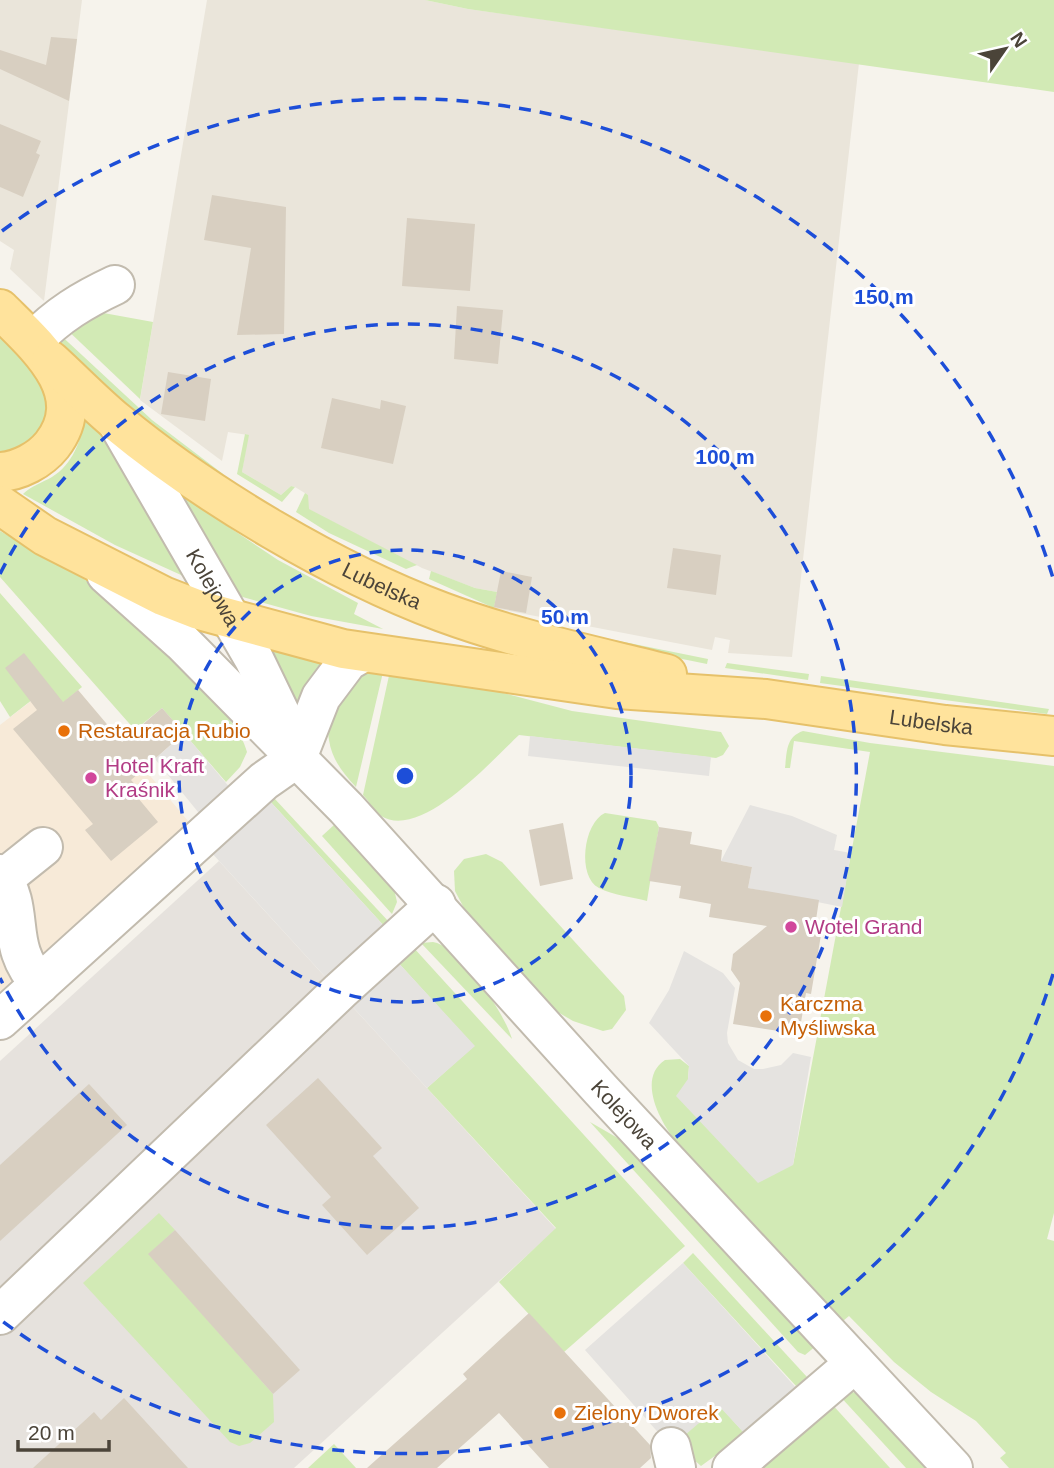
<svg xmlns="http://www.w3.org/2000/svg" width="1054" height="1468" font-family="Arial,sans-serif">
  <style>
    .residential { fill: #eae5da }
    .commercial { fill: #f7ead8 }
    .industrial { fill: #e6e2dd }
    .green { fill: #d2eab5 }
    .parking { fill: #e5e3e0 }
    .building { fill: #d8cfc1 }
    .lines { fill: none; stroke-linecap: round; stroke-linejoin: round }
    .minor-casing { stroke: #c2bbae; stroke-width: 42 }
    .major-casing { stroke: #e6c16a; stroke-width: 42 }
    .minor { stroke: #fff; stroke-width: 38 }
    .major { stroke: #ffe39c; stroke-width: 38 }
    .ring { fill: none; stroke: #1d4ed8; stroke-width: 3.5; stroke-dasharray: 12 9 }
    .food-dot { fill: #e8710a; stroke: #fff; stroke-width: 2.5 }
    .hotel-dot { fill: #d1479c; stroke: #fff; stroke-width: 2.5 }
    .labels { text-anchor: middle; stroke-width: 6; stroke-linejoin: round; paint-order: stroke }
    .street-label { font-size: 21px; fill: #4b4439; stroke: #fff }
    .food-label { font-size: 21px; fill: #c56008; stroke: #fff; text-anchor: start }
    .hotel-label { font-size: 21px; fill: #b23c85; stroke: #fff; text-anchor: start }
    .centre { fill: #1d4ed8; stroke: #fff; stroke-width: 3.5 }
    .ring-label { font-size: 21px; text-anchor: middle; font-weight: bold; fill: #1d4ed8; stroke: #fff; stroke-width: 6; stroke-linejoin: round; paint-order: stroke }
  </style>
  <rect width="100%" height="100%" fill="#f6f3ec"/>
  <g class="residential">
    <polygon points="0,0 82,0 44,301 10,269 14,250 0,241"/>
    <polygon points="207,0 425,0 468,9 859,63 792,657 728,653 730,640 715,637 712,650 494,608 497,592 475,588 422,568 308,509 308,495 295,487 291,486 281,495 242,472 248,435 228,432 222,461 140,400"/>
  </g>
  <polygon class="commercial" points="47,689 78,690 193,827 0,997 0,725"/>
  <polygon class="industrial" points="219,861 556,1229 294,1468 0,1468 0,1061"/>
  <g class="green">
    <polygon points="425,0 1054,0 1054,92 468,9"/>
    <polygon points="98,312 153,322 140,399 61,324"/>
    <polygon points="55,330 152,420 223,474 220,479 125,405 51,333"/>
    <path d="M0,335C23,359 63,392 40,429C37,434 35,439 30,442C21,448 10,452 0,456Z"/>
    <path d="M84,418L109,439L192,580L115,545L23,494C30,487 43,482 52,477C72,465 82,440 84,418Z"/>
    <polygon points="245,434 249,435 242,472 281,495 291,486 295,487 282,502 237,474"/>
    <polygon points="305,493 308,495 309,509 417,565 406,569 329,533 296,512"/>
    <polygon points="181,495 278,560 358,603 354,614 383,629 311,616 232,594"/>
    <path d="M0,531C28,547 58,561 84,579C122,605 239,710 247,752L240,767L226,782L162,708L135,730L0,577Z"/>
    <polygon points="431,571 475,588 497,592 494,608 429,579"/>
    <polygon points="0,593 82,687 61,704 46,689 10,717 0,701"/>
    <polygon points="540,625 708,659 707,664 539,630"/>
    <polygon points="257,637 333,656 298,709"/>
    <polygon points="727,663 809,674 808,680 725,668"/>
    <path d="M384,668L356,787C343,773 332,760 329,740C323,710 354,670 384,668Z"/>
    <path d="M390,671L457,681L572,711L721,732L729,746L723,755L716,758L519,735C492,760 421,841 381,816C374,811 369,801 363,795Z"/>
    <polygon points="821,676 1049,709 1047,714 820,683"/>
    <path d="M803,731L870,743L1054,766V1213L1047,1239L1054,1241V1468H1009L1000,1458L1006,1453L976,1421L931,1392L894,1362L849,1316L843,1321L678,1144C661,1124 636,1079 665,1060L680,1059L689,1066L688,1079L793,1165L870,752L794,741L790,768H785C787,751 786,737 803,731Z"/>
    <polygon points="274,798 389,922 385,927 268,799"/>
    <path d="M605,813L656,821L659,827L647,901C632,897 613,895 599,888C577,877 583,823 605,813Z"/>
    <polygon points="334,825 394,889 397,902 392,914 322,836"/>
    <polygon points="486,854 502,862 624,996 626,1010 612,1029 603,1031 573,1021 556,1011 465,910 455,891 454,871 464,859"/>
    <path d="M433,942C460,946 505,1014 512,1039L421,943Z"/>
    <polygon points="413,947 685,1246 564,1352 499,1282 556,1228 427,1088 474,1046 394,958"/>
    <polygon points="590,1122 635,1148 817,1345 805,1355 798,1352"/>
    <polygon points="159,1213 175,1230 149,1254 273,1394 274,1422 250,1443 239,1446 230,1442 83,1283"/>
    <polygon points="693,1253 807,1377 796,1386 683,1263"/>
    <polygon points="848,1391 860,1394 928,1468 906,1468 837,1393"/>
    <polygon points="830,1402 890,1468 752,1468"/>
    <polygon points="719,1405 745,1434 701,1466 684,1451 684,1434"/>
    <polygon points="334,1444 356,1468 308,1468"/>
  </g>
  <g class="parking">
    <polygon points="184,733 241,801 268,799 385,927 394,958 475,1046 427,1088 199,839 211,828 155,759"/>
    <polygon points="530,736 711,757 709,776 528,756"/>
    <polygon points="750,805 792,816 837,835 834,850 851,853 842,907 748,888 752,867 721,861"/>
    <polygon points="684,951 723,973 735,988 727,1033 728,1043 738,1060 754,1069 763,1069 781,1065 793,1053 811,1057 793,1165 758,1183 676,1096 688,1079 689,1066 649,1023 669,990"/>
    <polygon points="683,1263 809,1402 757,1447 719,1406 671,1447 585,1350"/>
  </g>
  <g class="building">
    <polygon points="51,37 77,39 69,101 0,69 0,50 46,65"/>
    <polygon points="0,124 41,141 36,153 40,155 23,197 0,187"/>
    <polygon points="212,195 286,207 284,334 237,335 251,248 204,240"/>
    <polygon points="407,218 475,224 470,291 402,286"/>
    <polygon points="457,306 503,310 498,364 454,359"/>
    <polygon points="168,372 211,379 205,421 161,414"/>
    <polygon points="332,398 380,409 381,400 406,406 393,464 321,448"/>
    <polygon points="673,548 721,555 716,595 667,588"/>
    <polygon points="501,571 532,577 526,613 494,607"/>
    <polygon points="24,653 63,702 78,690 122,742 162,708 184,733 131,780 138,788 133,792 158,822 111,861 85,830 93,824 13,729 37,710 5,668"/>
    <polygon points="563,823 573,879 540,886 529,830"/>
    <polygon points="659,827 692,832 690,844 722,850 721,861 752,867 748,888 819,900 814,933 821,935 811,994 806,993 799,1034 733,1024 740,983 731,970 733,954 767,926 709,917 711,904 679,898 681,886 649,881"/>
    <polygon points="318,1078 382,1148 373,1156 419,1208 367,1255 322,1205 331,1197 266,1125"/>
    <polygon points="89,1084 127,1125 0,1241 0,1165"/>
    <polygon points="175,1230 300,1370 273,1394 148,1254"/>
    <polygon points="529,1313 650,1445 651,1458 640,1468 549,1468 499,1413 437,1468 367,1468 467,1379 463,1374"/>
    <polygon points="124,1398 188,1468 33,1468 94,1412 101,1420"/>
  </g>
  <g class="lines">
    <defs>
      <g id="minor">
        <path d="M33,341C58,315 83,300 115,285"/>
        <path id="s1" d="M118,424L254,659L283,719L292,746"/>
        <path id="s2" d="M106,574L182,642L346,808L601,1090L953,1468"/>
        <path d="M0,874C27,913 3,944 40,984"/>
        <polyline points="3,879 43,847"/>
        <polyline points="0,1020 264,781 297,758 321,697 348,661 362,653"/>
        <polyline points="0,1315 340,991 436,904"/>
        <polyline points="671,1447 676,1468"/>
        <polyline points="732,1468 855,1363"/>
      </g>
      <g id="major">
        <path d="M0,309C35,344 93,392 52,445C40,460 19,471 0,472"/>
        <path id="s3" d="M51,361C73,381 94,403 117,422C205,495 335,572 442,612C515,639 591,655 667,674"/>
        <path id="s4" d="M0,505L45,536L163,596L199,610L343,649L617,689L766,699L945,725L1054,736"/>
      </g>
    </defs>
    <use href="#minor" class="minor-casing"/>
    <use href="#major" class="major-casing"/>
    <use href="#minor" class="minor"/>
    <use href="#major" class="major"/>
  </g>
  <g class="ring">
    <circle cx="405" cy="776" r="226"/>
    <path d="M0 574A452 452 0 1 1 0 978"/>
    <path d="M1053 974A678 678 0 0 1 2 1321M2 231A678 678 0 0 1 1053 578"/>
  </g>
  <g class="food-dot">
    <circle cx="64" cy="731" r="7"/>
    <circle cx="766" cy="1016" r="7"/>
    <circle cx="560" cy="1413" r="7"/>
  </g>
  <g class="hotel-dot">
    <circle cx="91" cy="778" r="7"/>
    <circle cx="791" cy="927" r="7"/>
  </g>
  <g class="labels">
    <g class="street-label">
      <text dy="7" stroke="none"><textPath href="#s3" startOffset="402">Lubelska</textPath></text>
      <text dy="7" stroke="none"><textPath href="#s1" startOffset="189">Kolejowa</textPath></text>
      <text dy="7" stroke="none"><textPath href="#s4" startOffset="968">Lubelska</textPath></text>
      <text dy="7" stroke="none"><textPath href="#s2" startOffset="749">Kolejowa</textPath></text>
    </g>
    <g class="food-label">
      <text x="78" y="738">Restauracja Rubio</text>
      <text x="780" y="1011">Karczma<tspan x="780" dy="24">Myśliwska</tspan></text>
      <text x="574" y="1420">Zielony Dworek</text>
    </g>
    <g class="hotel-label">
      <text x="105" y="773">Hotel Kraft<tspan x="105" dy="24">Kraśnik</tspan></text>
      <text x="805" y="934">Wotel Grand</text>
    </g>
  </g>
  <circle cx="405" cy="776" r="10" class="centre"/>
  <g class="ring-label">
    <text x="884" y="304">150 m</text>
    <text x="725" y="464">100 m</text>
    <text x="565" y="624">50 m</text>
  </g>
  <g transform="translate(1005 49) rotate(56)" stroke="#ffffff" stroke-width="5" paint-order="stroke">
  <path d="M0-5L12 26L0 18L-12 26Z" fill="#4b4439"/>
  <text y="-10" font-size="19" font-weight="bold" text-anchor="middle" fill="#4b4439">N</text>
  </g>
  <path d="M18 1440v10h91v-10" fill="none" stroke="#4b4439" stroke-width="3.5"/>
  <text x="28" y="1440" font-size="21" fill="#4b4439" stroke="#ffffff" stroke-width="5" paint-order="stroke">20 m</text>
</svg>
